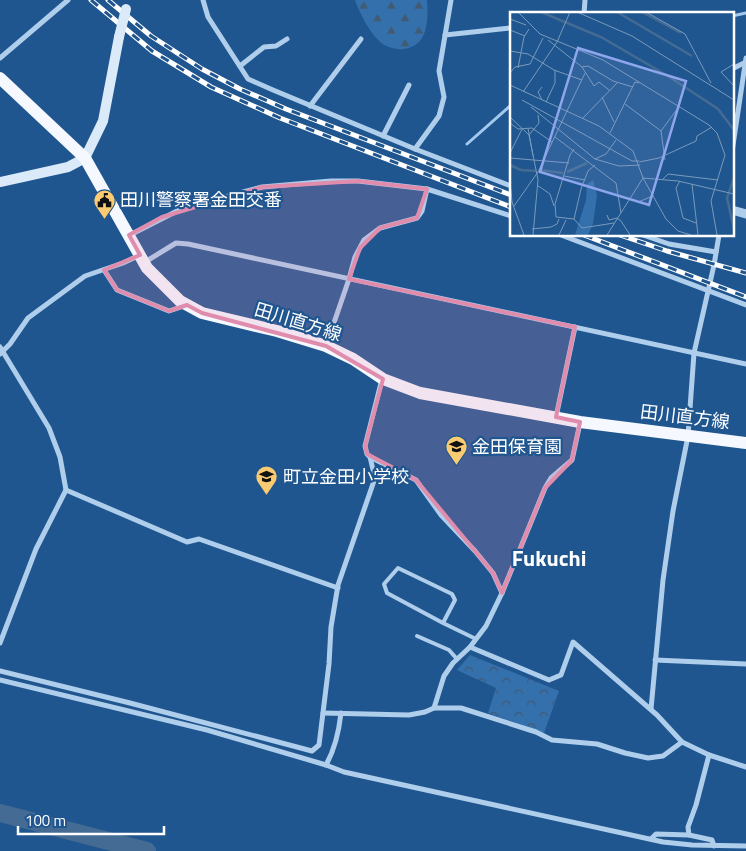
<svg xmlns="http://www.w3.org/2000/svg" width="746" height="851" font-family="'Titillium Web','Noto Sans JP',sans-serif">
  <style>
    .forest { fill: url(#forest-firs) }
    .park { fill: url(#park-crowns) }
    .lines { fill: none; stroke-linecap: round; stroke-linejoin: round }
    .stream { stroke: #a3c9ee; stroke-width: 3 }
    .river { stroke: #446b93; stroke-width: 18 }
    .service { stroke: #afceec; stroke-width: 4 }
    .minor { stroke: #afceec; stroke-width: 5 }
    .tertiary { stroke: #afceec; stroke-width: 9 }
    .secondary { stroke: #dbeaf9; stroke-width: 10 }
    .primary { stroke: #f5f9ff; stroke-width: 12 }
    .rail-casing { stroke: #fff; stroke-width: 5 }
    .rail { stroke: #20568f; stroke-width: 3; stroke-dasharray: 9; stroke-linecap: butt }
    .secondary-bridge { stroke: #dbeaf9; stroke-width: 10 }
    .marked { fill: #e08cad; fill-opacity: 0.2; stroke: #e08cad; stroke-width: 4; stroke-linejoin: round }
    .labels { text-anchor: middle; stroke-width: 4.5; stroke-linejoin: round; paint-order: stroke }
    .poi-label { font-size: 18px; fill: #fff; stroke: #20568f; text-anchor: start }
    .street-label { font-size: 18px; fill: #fff; stroke: #20568f }
    .district-label { font-size: 22px; font-weight: bold; fill: #fff; stroke: #20568f }
    .inset-river { fill: none; stroke: #446b93; stroke-width: 2.5 }
    .inset-road { fill: none; stroke: #799abc; stroke-width: 1 }
    .view { fill: #8ea6ec; fill-opacity: 0.15; stroke: #8ea6ec; stroke-width: 2.5 }
    .inset-edge { fill: none; stroke: #fff; stroke-width: 2.5 }
  </style>
  <defs>
    <pattern id="forest-firs" width="22" height="20" patternUnits="userSpaceOnUse" patternTransform="scale(1.25)"><rect width="22" height="20" fill="#3470ac"/><path d="M5 1l3.5 6h-7zM16 11l3.5 6h-7z" fill="#425a72"/></pattern>
    <pattern id="park-crowns" width="20" height="18" patternUnits="userSpaceOnUse" patternTransform="scale(1.25)"><rect width="20" height="18" fill="#3470ac"/><path d="M2 6a3 3 0 1 1 6 0M12 15a3 3 0 1 1 6 0" fill="none" stroke="#425a72"/></pattern>
  </defs>
  <rect width="100%" height="100%" fill="#20568f"/>
  <path class="forest" d="M355,0H427C428,11 428,28 422,38C412,53 390,52 378,40C369,31 359,12 355,0Z"/>
  <polygon class="park" points="470,655 559,691 544,733 488,713 496,688 457,670"/>
  <g class="lines">
    <g class="stream">
      <polyline points="732,16 746,13"/>
      <polyline points="467,144 511,105"/>
    </g>
    <polyline class="river" points="0,813 147,851"/>
    <g class="service">
      <polyline points="443,623 455,600 452,594 398,568 384,584 387,593 443,623 476,639"/>
      <polyline points="417,636 449,650 457,659"/>
    </g>
    <g class="minor">
      <polyline points="203,0 208,17 248,79 273,90 415,149 511,186"/>
      <polyline points="584,14 585,0"/>
      <polyline points="445,35 511,28"/>
      <polyline points="0,58 68,0"/>
      <polyline points="240,66 264,47 276,46 287,39"/>
      <polyline points="732,69 746,62"/>
      <polyline points="310,106 361,39"/>
      <polyline points="383,136 409,85"/>
      <polyline points="415,149 439,116 444,97 439,71 451,0"/>
      <polyline points="732,152 746,58"/>
      <polyline points="130,235 183,208 262,187 331,181 358,181 427,189 511,216"/>
      <polyline points="561,235 746,305"/>
      <polyline points="643,235 669,244 716,252"/>
      <polyline points="145,262 176,243 188,244 746,364"/>
      <polyline points="104,270 117,290 169,311 184,306"/>
      <polyline points="326,346 349,279 355,257 364,240 380,228 417,218 422,211 427,189"/>
      <polyline points="0,347 49,428 60,457 66,490 36,549 0,643"/>
      <polyline points="0,354 10,344 28,318 85,276 123,263 140,255"/>
      <polyline points="556,417 575,327"/>
      <polyline points="370,457 416,480 441,515 475,551 493,573 502,593"/>
      <polyline points="66,490 187,542 199,539 338,588"/>
      <polyline points="470,647 549,680 561,675 573,642 657,715 682,742 709,755 746,767"/>
      <polyline points="655,660 746,664"/>
      <polyline points="0,671 130,703 312,751 319,745 329,664 331,627 338,585 375,478 370,457 367,454 365,446 382,379"/>
      <polyline points="0,680 207,730 326,765 344,772 663,842 692,845 746,846"/>
      <polyline points="434,708 444,676 453,663 470,647 486,626 502,593 545,488 551,478 572,460 580,423"/>
      <polyline points="651,709 663,580 673,511 688,436 694,353 714,265 719,235"/>
      <polyline points="323,713 409,715 425,712 434,708 461,708 536,732 552,740 597,744 625,753 648,758 663,756 682,742"/>
      <polyline points="709,755 696,805 688,827 689,835 712,840 714,846"/>
      <path d="M326,765C335,749 339,731 341,713"/>
      <polyline points="651,839 656,834 689,835"/>
    </g>
    <polyline class="tertiary" points="732,210 746,214"/>
    <polyline class="secondary" points="0,182 68,167 85,158 103,121 119,37"/>
    <polyline class="primary" points="0,78 85,158 147,268 180,301 202,313 277,331 326,346 353,359 383,379 420,393 580,422 746,443"/>
    <defs>
      <g id="rail">
        <polyline points="91,0 152,51 211,87 280,118 511,207"/>
        <polyline points="108,0 151,36 202,69 240,89 286,109 511,195"/>
        <polyline points="584,235 746,297"/>
        <polyline points="620,235 667,251 746,273"/>
      </g>
    </defs>
    <use href="#rail" class="rail-casing"/>
    <use href="#rail" class="rail"/>
    <polyline class="secondary-bridge" points="119,37 126,9"/>
  </g>
  <path class="marked" d="M358,181L427,189L417,218L380,228L360,248L349,279L575,327L556,417L580,422L572,460L545,488L502,593L493,573L416,480L367,454L365,446L383,379L326,346L202,313L187,305L169,311L117,290L104,270L140,255L129,235L162,217L262,187Z"/>
  <defs>
    <symbol id="civic-pin" viewBox="-11 -11 22 30"><path d="M0 17L-7.5 6A9.5 9.5 0 1 1 7.5 6Z" fill="#facb70" stroke="#20568f"/><path d="M-.6-6.5H3V-4.5H.6V-3L4-1V1h2V6H-6V1h2V-1L-.6-3ZM-1.2 2.5V6h2.4V2.5Z" fill="#111"/></symbol>
    <symbol id="school-pin" viewBox="-11 -11 22 30"><path d="M0 17L-7.5 6A9.5 9.5 0 1 1 7.5 6Z" fill="#facb70" stroke="#20568f"/><path d="M0-5L7-2L0 1L-7-2ZM-4 1L0 2.5L4 1V4Q0 6-4 4Z" fill="#111"/></symbol>
  </defs>
  <g fill-rule="evenodd">
    <use href="#civic-pin" x="92" y="188" width="25" height="34"/>
    <use href="#school-pin" x="444" y="434" width="25" height="34"/>
    <use href="#school-pin" x="254" y="464" width="25" height="34"/>
  </g>
  <g class="labels">
    <g class="poi-label">
      <text x="120" y="206">田川警察署金田交番</text>
      <text x="472" y="453">金田保育園</text>
      <text x="283" y="483">町立金田小学校</text>
    </g>
    <g class="street-label">
      <text transform="translate(298 322) rotate(17)" y="6">田川直方線</text>
      <text transform="translate(685 417) rotate(7)" y="6">田川直方線</text>
    </g>
    <g class="district-label">
      <text x="549" y="566">Fukuchi</text>
    </g>
  </g>
  <g transform="translate(510 12)">
    <rect width="224" height="224" fill="#20568f"/>
    <path d="M83,168L87,183L83,212L78,223H65L76,188L77,172Z" fill="#3470ac"/>
    <path class="inset-river" d="M31,0L91,25L158,64L208,97L224,118M107,0L182,44M132,0L171,21M0,153L11,158L26,159M30,158L53,161M57,160L77,151M224,166L217,186L224,217"/>
    <path class="inset-road" d="M8,0L30,22L93,48L199,113L207,121L215,143L201,189L207,223M67,0L122,24L224,88M136,0L175,22L201,71M0,7L16,13M0,18L15,24M38,28L72,55L84,74L89,70L99,78M0,39L18,42L44,58L72,68M224,52L211,60L224,74M72,55L78,54L103,69L123,75M8,56L14,25L19,17M0,61L5,55L20,52L33,26M0,73L89,114L123,139L133,166L156,207L168,219L181,223M13,80L47,30L60,0M92,85L104,110M12,88L122,149H129M32,88L28,80L32,75M36,90L45,71V58M115,92L151,119M21,95L85,147L109,154L130,153M0,105L19,123M73,106L107,71M0,111L8,117L22,116L42,130M18,116L23,144M100,121L125,70L129,71M19,123L28,168L23,223M19,123L29,111L28,103M45,125L106,171L111,201M64,137L60,143L45,192L46,205L64,207L72,216L104,211M0,141L12,117M0,146L59,151M85,147L96,142L106,128M155,148L151,119L168,96M129,150L149,146L186,129L187,124L202,115M54,164L75,168M153,167L158,162L208,168M0,168L2,190L14,223M170,169L166,176L173,206L186,211M182,172L188,223M27,173L40,182L44,194M128,190L143,184M4,194L28,160L75,61M97,203L99,208L107,206L111,209L120,223M64,207L71,177L78,159L85,153M22,217L41,215L47,212L49,207M49,223L56,208M97,223L133,166L168,169L224,182"/>
    <path class="view" d="M68,36L176,69L139,193L30,160Z"/>
    <rect width="224" height="224" class="inset-edge"/>
  </g>
  <path d="M18 826v8h146v-8" fill="none" stroke="#ffffff" stroke-width="2.5"/>
  <text x="25" y="826" font-size="15" fill="#ffffff" stroke="#20568f" stroke-width="4" paint-order="stroke">100 m</text>
</svg>
